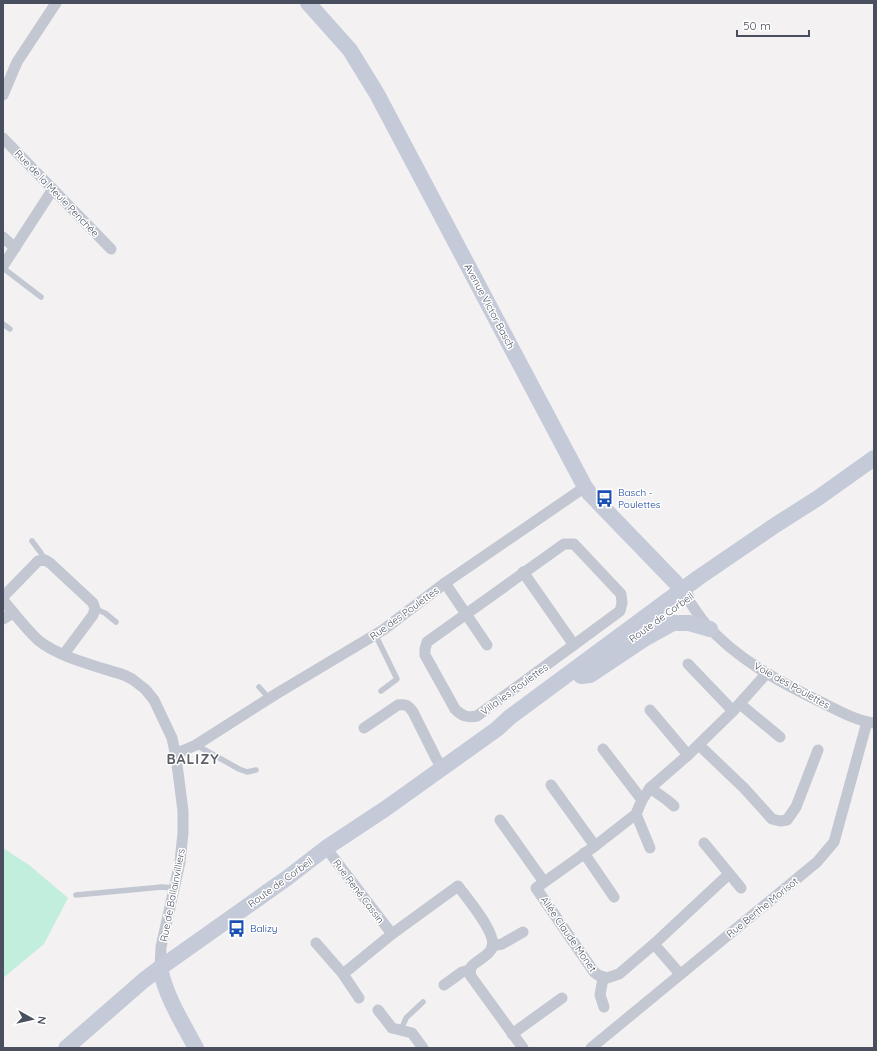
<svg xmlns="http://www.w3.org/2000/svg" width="877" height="1051" font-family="Quicksand,sans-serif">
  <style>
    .green { fill: #c2eedd }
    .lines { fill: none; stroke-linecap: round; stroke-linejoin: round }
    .lane { stroke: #c2c7d2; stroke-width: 5.5 }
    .street { stroke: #c2c7d2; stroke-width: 11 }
    .secondary { stroke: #c5cad9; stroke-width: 16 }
    .labels { text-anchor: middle; stroke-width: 3; stroke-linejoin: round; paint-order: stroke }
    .street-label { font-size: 10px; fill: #494f5e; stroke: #fff }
    .transit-label { font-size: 10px; fill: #164399; stroke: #fff; text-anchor: start }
    .district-label { font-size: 14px; font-weight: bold; letter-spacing: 1px; fill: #5e5f66; stroke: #fff }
  </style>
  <rect width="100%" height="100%" fill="#f3f1f1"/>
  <polygon class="green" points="3,848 29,865 68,898 44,944 3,978"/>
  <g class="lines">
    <g class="lane">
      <polyline points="3,268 41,297"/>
      <polyline points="3,324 10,329"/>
      <polyline points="32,541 41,553 45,560"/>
      <polyline points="95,609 105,613 116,622"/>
      <polyline points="375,634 397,679 381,691"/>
      <polyline points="259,687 269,698"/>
      <polyline points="196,745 239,769 247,772 256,770"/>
      <polyline points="76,895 162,887 174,888"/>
      <polyline points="401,1030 406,1018 423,1002"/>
    </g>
    <g class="street">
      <polyline points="3,95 17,62 56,3"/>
      <polyline points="3,138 111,249"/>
      <polyline points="3,237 15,248"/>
      <polyline points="3,266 53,189"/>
      <path d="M564,544H574L621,594L622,603L620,611L477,716C467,718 462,716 455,709L425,655V649L427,642Z"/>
      <polyline points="523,572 574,645"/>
      <polyline points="445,583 487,645"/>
      <polyline points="3,597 38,561 45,560 50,563 93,603 95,609 93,615 64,654"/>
      <path d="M687,598C693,606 698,615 705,623C736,659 781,683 823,703C839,711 857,721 874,723"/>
      <path d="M3,600C14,613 25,628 38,640C58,657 99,667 124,675L132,679L145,689L154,700L172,738L175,752L178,772L183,811V833L180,862L161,947L160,968"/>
      <polyline points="3,619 13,613"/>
      <polyline points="688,664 733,711"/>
      <polyline points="740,704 780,737"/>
      <polyline points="650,710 688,755"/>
      <path d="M364,728L398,705C406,704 408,705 413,712L436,758L442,768"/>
      <polyline points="699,745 744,788 772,819 780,821 787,820 796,807 818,750"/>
      <polyline points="603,749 642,800"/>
      <polyline points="175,752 182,751 196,745 276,694 383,630 445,583 585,487"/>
      <polyline points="551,785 595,846"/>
      <polyline points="650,788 667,800 674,806"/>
      <polyline points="636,814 650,848"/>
      <polyline points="500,820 544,882"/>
      <polyline points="704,843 741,888"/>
      <polyline points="326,848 392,934"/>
      <polyline points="584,853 614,897"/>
      <polyline points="729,874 654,944 619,974 607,978 598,975 594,972 536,888 595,846 636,814 642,800 650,788 688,755 733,711 767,673"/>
      <polyline points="316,943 343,974"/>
      <polyline points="654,944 680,974"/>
      <polyline points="492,946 502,944 523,932"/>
      <polyline points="603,978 600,995 604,1007"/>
      <polyline points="444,985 462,972 470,970"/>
      <path d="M359,998L343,974L392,934L458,886C466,897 498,934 492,948C489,956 477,960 471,967L470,975L523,1048"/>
      <polyline points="378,1010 392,1028 412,1033 423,1048"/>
      <polyline points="512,1034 562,998"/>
      <polyline points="591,1048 817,862 834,842 867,722"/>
    </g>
    <g class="secondary">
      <polyline points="308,3 350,50 377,94 585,487 590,494 675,582 687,598"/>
      <polyline points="581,676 590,675 644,639 673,623 689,623 710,629"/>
      <path d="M160,968C166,997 182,1022 196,1048"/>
      <polyline points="66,1048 144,980 160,968 287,878 326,848 385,809 497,729 510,717 698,578 774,526 818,498 874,458"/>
    </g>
  </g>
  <defs>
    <symbol id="bus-bare" viewBox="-9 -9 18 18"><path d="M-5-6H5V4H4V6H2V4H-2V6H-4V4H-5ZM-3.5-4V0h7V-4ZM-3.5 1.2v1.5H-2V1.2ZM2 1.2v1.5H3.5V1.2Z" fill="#1a4fb4" stroke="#fff" stroke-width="2.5" paint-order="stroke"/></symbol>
  </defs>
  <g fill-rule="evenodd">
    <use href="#bus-bare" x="592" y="486" width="25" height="25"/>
    <use href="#bus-bare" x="224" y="916" width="25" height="25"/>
  </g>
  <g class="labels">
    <g class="street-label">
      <text transform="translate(57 193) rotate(46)" y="4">Rue de la Meule Penchée</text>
      <text transform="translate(490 306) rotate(62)" y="4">Avenue Victor Basch</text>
      <text transform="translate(404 613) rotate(-36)" y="4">Rue des Poulettes</text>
      <text transform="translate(661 617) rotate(-36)" y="4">Route de Corbeil</text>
      <text transform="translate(792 685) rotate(29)" y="4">Voie des Poulettes</text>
      <text transform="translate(514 689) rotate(-36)" y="4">Villa les Poulettes</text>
      <text transform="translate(280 882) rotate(-36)" y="4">Route de Corbeil</text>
      <text transform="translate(359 891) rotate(53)" y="4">Rue René Cassin</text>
      <text transform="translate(172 895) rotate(-79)" y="4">Rue de Ballainvilliers</text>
      <text transform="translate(762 907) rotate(-39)" y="4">Rue Berthe Morisot</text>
      <text transform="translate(569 934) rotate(55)" y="4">Allée Claude Monet</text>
    </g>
    <g class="transit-label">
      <text x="618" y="496">Basch -<tspan x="618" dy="12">Poulettes</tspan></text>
      <text x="250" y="932">Balizy</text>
    </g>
    <g class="district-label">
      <text x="193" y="764">BALIZY</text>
    </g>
  </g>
  <rect width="877" height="1051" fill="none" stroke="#494f5e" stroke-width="8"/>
  <g transform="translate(32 1019) rotate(98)" stroke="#ffffff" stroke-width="3" paint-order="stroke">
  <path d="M0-3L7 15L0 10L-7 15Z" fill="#494f5e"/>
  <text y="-6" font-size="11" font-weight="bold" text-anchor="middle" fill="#494f5e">N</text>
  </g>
  <path d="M737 30v6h72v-6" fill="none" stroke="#494f5e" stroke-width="2"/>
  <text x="743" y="30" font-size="12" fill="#494f5e" stroke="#ffffff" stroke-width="3" paint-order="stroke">50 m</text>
</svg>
